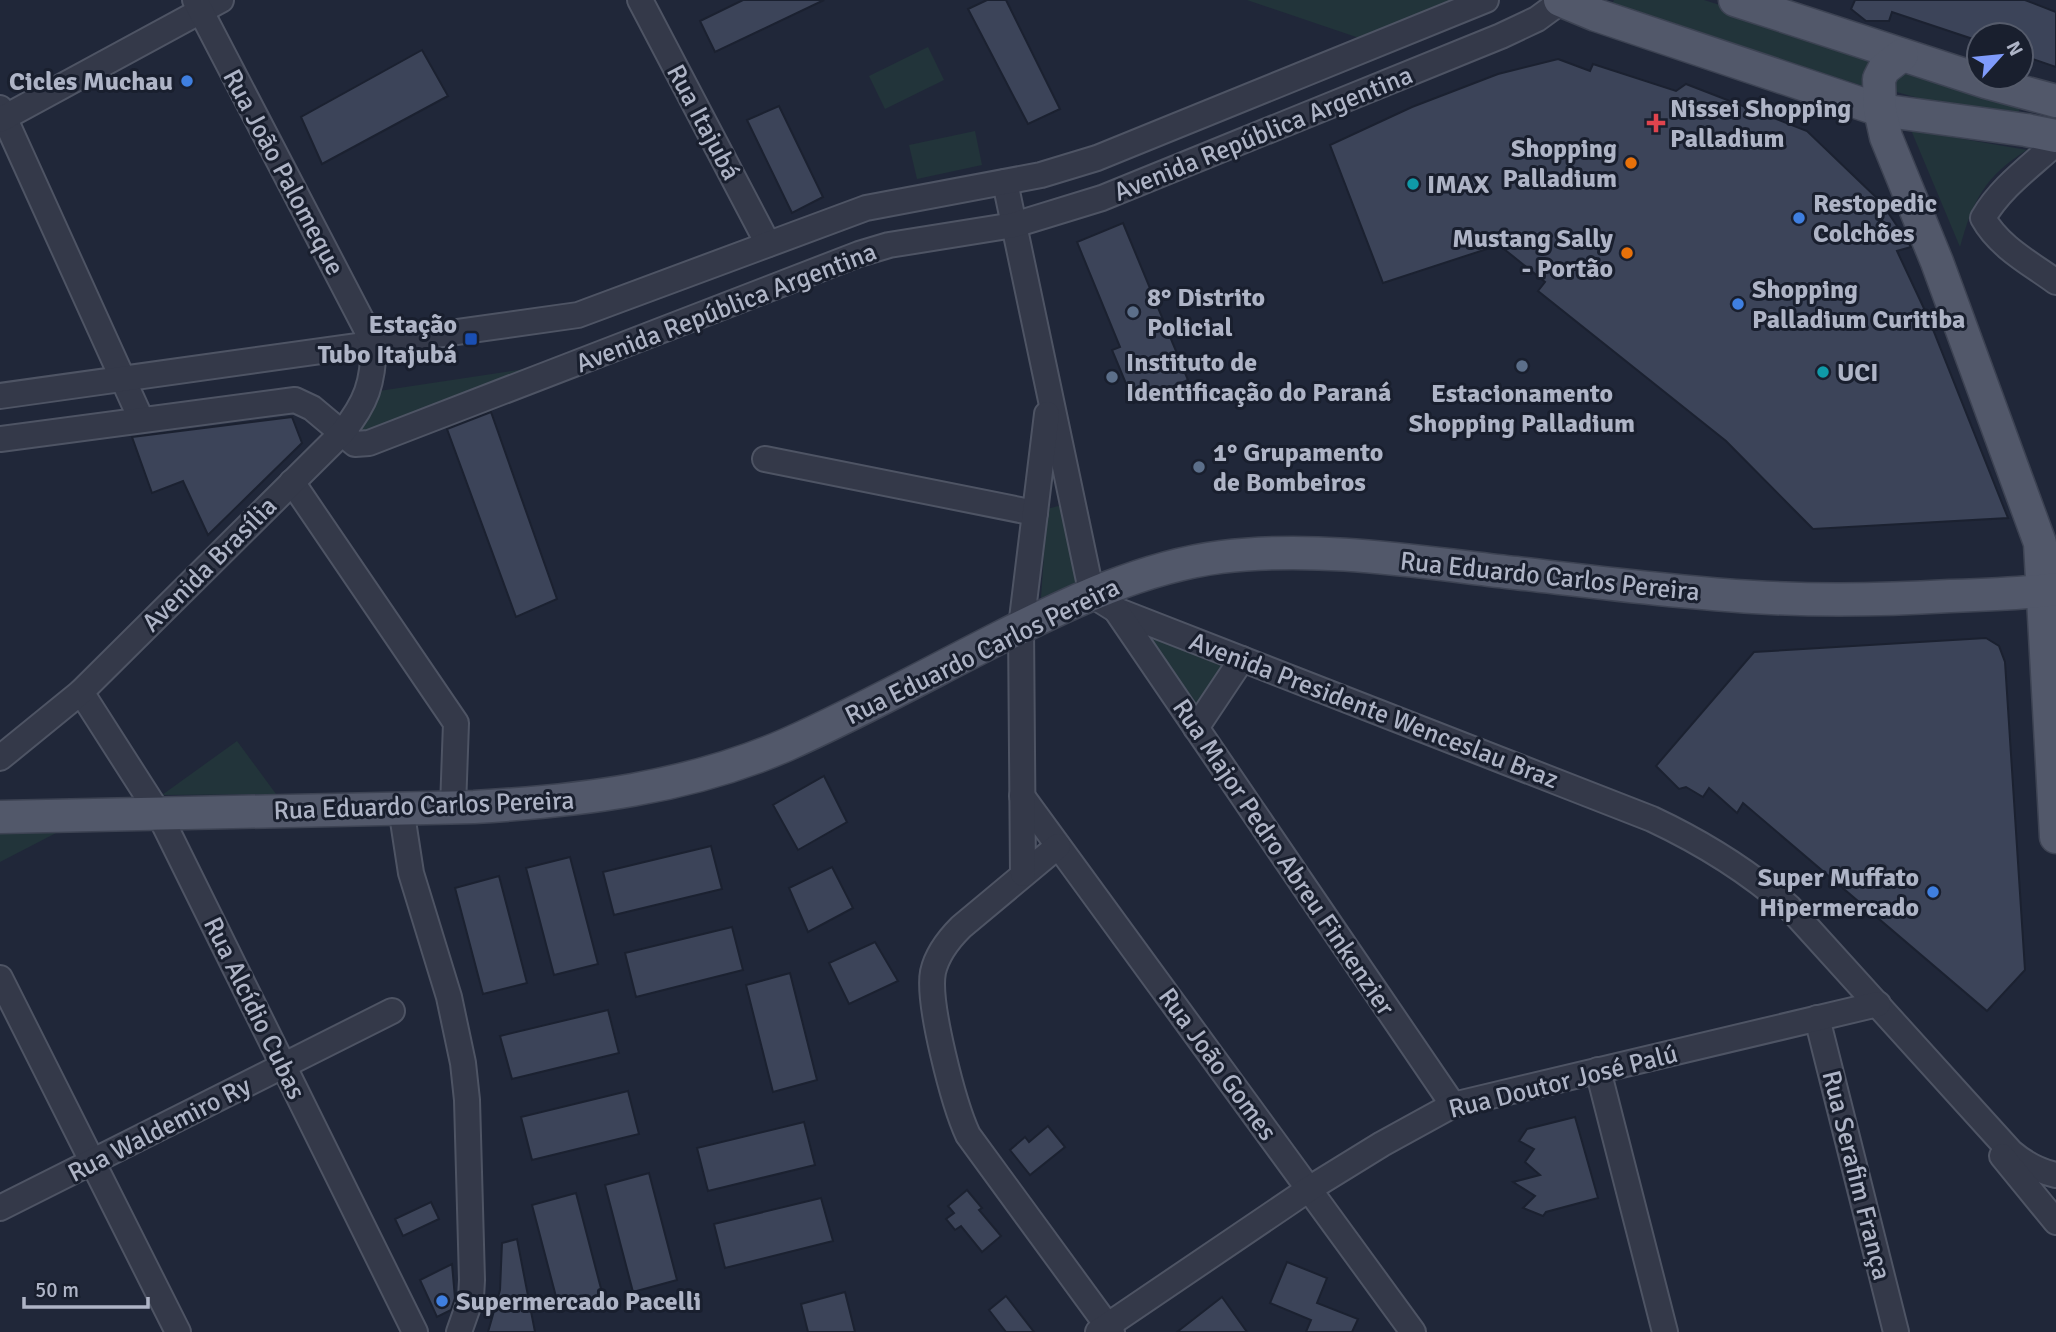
<svg xmlns="http://www.w3.org/2000/svg" width="2056" height="1332" font-family="Signika,sans-serif">
  <style>
    .green { fill: #22343a }
    .building { fill: #3c4459; stroke: #1b2130; stroke-width: 2 }
    .lines { fill: none; stroke-linecap: round; stroke-linejoin: round }
    .minor-casing { stroke: #4e5464; stroke-width: 28 }
    .major-casing { stroke: #3d4353; stroke-width: 35 }
    .minor { stroke: #343949; stroke-width: 24 }
    .major { stroke: #52586a; stroke-width: 32 }
    .shop-dot { fill: #3f7fe0; stroke: #191f2e; stroke-width: 2.5 }
    .health-dot { fill: #e0444e; stroke: #191f2e; stroke-width: 2.5 }
    .food-dot { fill: #e8710a; stroke: #191f2e; stroke-width: 2.5 }
    .culture-dot { fill: #0f9aa8; stroke: #191f2e; stroke-width: 2.5 }
    .service-dot { fill: #5c6f8a; stroke: #191f2e; stroke-width: 2.5 }
    .transit-dot { fill: #1a4fb4; stroke: #191f2e; stroke-width: 2.5 }
    .labels { text-anchor: middle; stroke-width: 6; stroke-linejoin: round; paint-order: stroke }
    .poi-label { font-size: 26px; font-weight: bold; fill: #aeb4c6; stroke: #191f2e; text-anchor: start }
    .street-label { font-size: 26px; fill: #aeb4c6; stroke: #191f2e }
  </style>
  <rect width="100%" height="100%" fill="#202739"/>
  <g class="green">
    <polygon points="1247,0 1450,0 1368,41"/>
    <polygon points="1614,0 1704,0 1879,55 1866,69 1863,86 1612,4"/>
    <polygon points="928,47 944,80 885,109 869,76"/>
    <polygon points="1905,65 2022,102 2017,117 1950,107 1886,89"/>
    <path d="M1911,130L2027,150C1985,176 1973,200 1960,247Z"/>
    <polygon points="975,131 982,165 917,179 909,145"/>
    <polygon points="544,366 357,435 379,391"/>
    <polygon points="1062,505 1077,582 1041,598 1047,509"/>
    <polygon points="1144,635 1227,665 1196,711"/>
    <polygon points="237,741 276,794 162,795"/>
    <polygon points="58,832 0,862 0,834"/>
  </g>
  <g class="building">
    <polygon points="743,0 824,0 715,52 700,21"/>
    <polygon points="987,0 1006,0 1060,109 1028,124 968,9"/>
    <polygon points="1855,0 2025,0 2056,12 2056,67 2021,55 2021,35 1979,35 1979,41 1892,12 1889,21 1866,21 1851,9"/>
    <polygon points="422,50 448,96 322,164 301,117"/>
    <polygon points="1558,59 1590,71 1593,64 1676,91 1686,84 1807,131 1881,202 1911,247 1897,251 1928,317 2008,518 1813,529 1726,441 1538,291 1545,282 1499,245 1383,283 1330,145 1412,107 1498,74"/>
    <polygon points="779,106 823,197 792,213 747,120"/>
    <polygon points="1123,223 1188,380 1134,403 1112,350 1120,347 1077,242"/>
    <polygon points="491,412 557,599 516,617 447,429"/>
    <polygon points="292,417 302,443 208,535 183,481 152,493 132,437"/>
    <polygon points="1986,638 1999,646 2005,662 2025,970 1987,1011 1743,803 1737,813 1709,788 1703,797 1686,787 1679,789 1656,766 1754,652"/>
    <polygon points="824,776 847,822 798,850 773,805"/>
    <polygon points="711,846 722,889 614,915 603,872"/>
    <polygon points="570,857 598,964 554,975 526,868"/>
    <polygon points="832,867 853,908 808,932 789,888"/>
    <polygon points="499,876 527,983 483,994 455,888"/>
    <polygon points="732,927 743,970 636,997 625,953"/>
    <polygon points="875,942 898,981 849,1004 829,963"/>
    <polygon points="790,973 817,1080 773,1092 746,985"/>
    <polygon points="608,1010 619,1053 512,1079 500,1036"/>
    <polygon points="628,1091 639,1134 532,1160 521,1117"/>
    <polygon points="1575,1117 1598,1198 1546,1212 1543,1216 1523,1208 1535,1196 1513,1182 1540,1175 1525,1162 1534,1149 1519,1141 1527,1129"/>
    <polygon points="804,1122 815,1165 708,1191 697,1148"/>
    <polygon points="1048,1126 1065,1147 1030,1175 1010,1150 1025,1137 1029,1142"/>
    <polygon points="649,1173 677,1280 633,1292 605,1185"/>
    <polygon points="967,1190 982,1208 979,1210 1001,1236 982,1252 961,1226 955,1230 946,1219 954,1213 948,1206"/>
    <polygon points="576,1193 604,1300 560,1312 532,1205"/>
    <polygon points="821,1198 833,1241 725,1268 714,1224"/>
    <polygon points="431,1202 439,1219 403,1236 395,1219"/>
    <polygon points="517,1239 535,1332 488,1332 500,1290 502,1243"/>
    <polygon points="1287,1262 1327,1278 1317,1303 1358,1319 1352,1332 1306,1332 1311,1320 1270,1303"/>
    <polygon points="452,1264 455,1298 451,1310 437,1317 420,1280"/>
    <polygon points="845,1292 855,1332 808,1332 801,1304"/>
    <polygon points="1006,1296 1034,1332 1006,1332 989,1310"/>
    <polygon points="1222,1297 1247,1332 1177,1332"/>
  </g>
  <g class="lines">
    <defs>
      <g id="minor">
        <polyline points="640,0 768,244"/>
        <polyline points="0,108 141,419"/>
        <polyline points="0,120 221,0"/>
        <path d="M2056,143C2030,167 2001,187 1983,218C1999,247 2030,263 2056,282"/>
        <path d="M1005,182L1092,595L1116,610L1652,819C1703,843 1747,870 1789,907L2011,1152C2025,1164 2038,1171 2056,1175"/>
        <polyline points="0,396 578,315 866,208 1041,175 1097,158 1486,0"/>
        <polyline points="0,439 295,400 312,408 355,444 369,443 859,254 889,245 1014,225 1102,198 1501,36 1537,19 1563,0"/>
        <polyline points="765,459 1035,513"/>
        <polyline points="292,482 456,723 453,807"/>
        <polyline points="1116,610 1453,1105"/>
        <polyline points="81,692 159,814 415,1332"/>
        <polyline points="1196,728 1242,659"/>
        <path d="M0,758L81,692L342,433C367,402 373,383 374,344L195,0"/>
        <polyline points="1022,796 1413,1332"/>
        <polyline points="401,808 411,873 449,997 463,1063 467,1100 472,1280 471,1298 459,1332"/>
        <path d="M1058,846L961,927C948,940 937,954 933,972C927,1003 954,1105 968,1135L1112,1332"/>
        <polyline points="1023,874 1021,627 1047,414"/>
        <polyline points="0,978 178,1332"/>
        <polyline points="1817,1018 1896,1332"/>
        <polyline points="1598,1070 1665,1332"/>
        <polyline points="2002,1156 2056,1222"/>
        <polyline points="0,1208 392,1011"/>
        <polyline points="1098,1332 1309,1189 1382,1144 1453,1105 1878,1004"/>
      </g>
      <g id="major">
        <polyline points="1560,0 1596,15 1880,110 2026,130 2056,136"/>
        <polyline points="1735,0 1986,82 2056,101"/>
        <polyline points="1902,55 1884,69 1879,79 1880,110 1886,137 1937,262 2040,543 2056,837"/>
        <path d="M0,817L474,807C581,801 687,788 786,745C858,713 928,674 999,638C1069,603 1142,567 1221,557C1319,545 1419,562 1516,573C1595,582 1673,592 1753,597C1818,601 1884,600 1950,596C1985,595 2021,594 2056,589"/>
      </g>
    </defs>
    <use href="#minor" class="minor-casing"/>
    <use href="#major" class="major-casing"/>
    <use href="#minor" class="minor"/>
    <use href="#major" class="major"/>
  </g>
  <g class="shop-dot">
    <circle cx="187" cy="81" r="7"/>
    <circle cx="1799" cy="218" r="7"/>
    <circle cx="1738" cy="304" r="7"/>
    <circle cx="1933" cy="892" r="7"/>
    <circle cx="442" cy="1301" r="7"/>
  </g>
  <path class="health-dot" d="M1652.5 112.5h7v7h7v7h-7v7h-7v-7h-7v-7h7z"/>
  <g class="food-dot">
    <circle cx="1631" cy="163" r="7"/>
    <circle cx="1627" cy="253" r="7"/>
  </g>
  <g class="culture-dot">
    <circle cx="1413" cy="184" r="7"/>
    <circle cx="1823" cy="372" r="7"/>
  </g>
  <g class="service-dot">
    <circle cx="1133" cy="312" r="7"/>
    <circle cx="1522" cy="366" r="7"/>
    <circle cx="1112" cy="377" r="7"/>
    <circle cx="1199" cy="467" r="7"/>
  </g>
  <rect class="transit-dot" x="464" y="332" width="14" height="14" rx="3.5"/>
  <g class="labels">
    <g class="poi-label">
      <text x="173" y="90" text-anchor="end">Cicles Muchau</text>
      <text x="1670" y="117">Nissei Shopping<tspan x="1670" dy="30">Palladium</tspan></text>
      <text x="1617" y="157" text-anchor="end">Shopping<tspan x="1617" dy="30">Palladium</tspan></text>
      <text x="1427" y="193">IMAX</text>
      <text x="1813" y="212">Restopedic<tspan x="1813" dy="30">Colchões</tspan></text>
      <text x="1613" y="247" text-anchor="end">Mustang Sally<tspan x="1613" dy="30">- Portão</tspan></text>
      <text x="1752" y="298">Shopping<tspan x="1752" dy="30">Palladium Curitiba</tspan></text>
      <text x="1147" y="306">8° Distrito<tspan x="1147" dy="30">Policial</tspan></text>
      <text x="457" y="333" text-anchor="end">Estação<tspan x="457" dy="30">Tubo Itajubá</tspan></text>
      <text x="1126" y="371">Instituto de<tspan x="1126" dy="30">Identificação do Paraná</tspan></text>
      <text x="1837" y="381">UCI</text>
      <text x="1522" y="402" text-anchor="middle">Estacionamento<tspan x="1522" dy="30">Shopping Palladium</tspan></text>
      <text x="1213" y="461">1° Grupamento<tspan x="1213" dy="30">de Bombeiros</tspan></text>
      <text x="1919" y="886" text-anchor="end">Super Muffato<tspan x="1919" dy="30">Hipermercado</tspan></text>
      <text x="456" y="1310">Supermercado Pacelli</text>
    </g>
    <g class="street-label">
      <text transform="translate(704 122) rotate(62)" y="9">Rua Itajubá</text>
      <text transform="translate(1263 133) rotate(-22)" y="9">Avenida República Argentina</text>
      <text transform="translate(284 172) rotate(62)" y="9">Rua João Palomeque</text>
      <text transform="translate(726 307) rotate(-21)" y="9">Avenida República Argentina</text>
      <text transform="translate(209 564) rotate(-45)" y="9">Avenida Brasília</text>
      <text transform="translate(1550 576) rotate(6)" y="9">Rua Eduardo Carlos Pereira</text>
      <text transform="translate(982 651) rotate(-26)" y="9">Rua Eduardo Carlos Pereira</text>
      <text transform="translate(1374 710) rotate(21)" y="9">Avenida Presidente Wenceslau Braz</text>
      <text transform="translate(424 805) rotate(-2)" y="9">Rua Eduardo Carlos Pereira</text>
      <text transform="translate(1284 857) rotate(56)" y="9">Rua Major Pedro Abreu Finkenzier</text>
      <text transform="translate(255 1008) rotate(64)" y="9">Rua Alcídio Cubas</text>
      <text transform="translate(1218 1064) rotate(54)" y="9">Rua João Gomes</text>
      <text transform="translate(1563 1081) rotate(-14)" y="9">Rua Doutor José Palú</text>
      <text transform="translate(159 1129) rotate(-27)" y="9">Rua Waldemiro Ry</text>
      <text transform="translate(1857 1175) rotate(76)" y="9">Rua Serafim França</text>
    </g>
  </g>
  <g transform="translate(2000 56) rotate(63)"><circle r="33" fill="#191f2e" stroke="#555b6b" stroke-width="2"/>
  <path d="M0-5L12 26L0 18L-12 26Z" fill="#7f9bfb"/>
  <text y="-10" font-size="19" font-weight="bold" text-anchor="middle" fill="#aeb4c6">N</text>
  </g>
  <path d="M24 1297v10h124v-10" fill="none" stroke="#aeb4c6" stroke-width="3.5"/>
  <text x="35" y="1297" font-size="21" fill="#aeb4c6" stroke="#191f2e" stroke-width="5" paint-order="stroke">50 m</text>
</svg>
